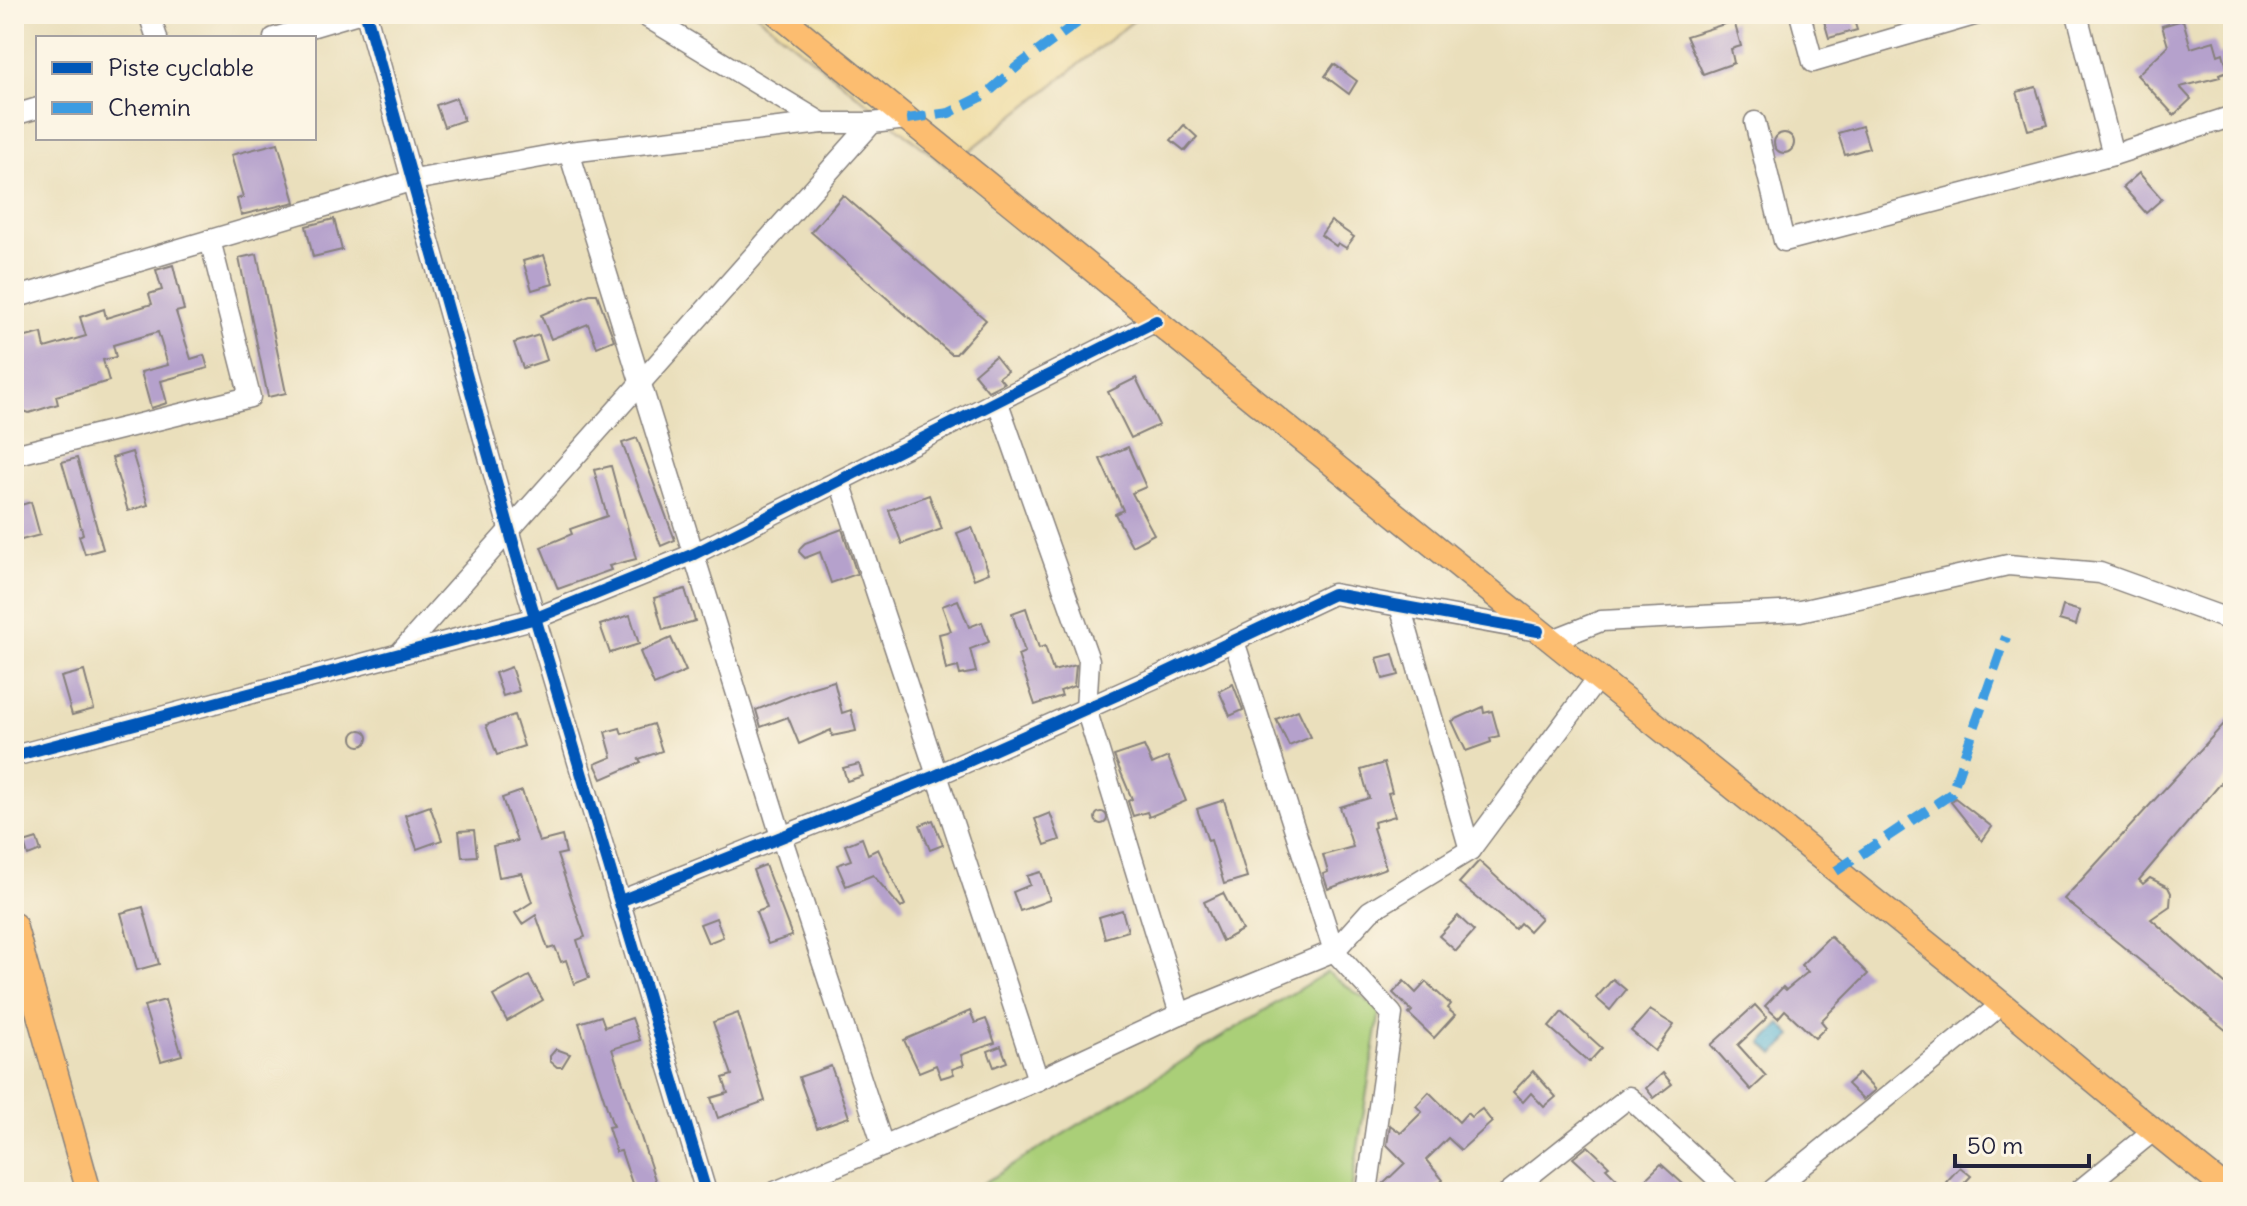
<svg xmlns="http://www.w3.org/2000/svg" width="2247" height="1206" font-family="Delius,sans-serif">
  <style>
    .green { fill: #aacf78; stroke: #66785a; stroke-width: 2 }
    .sand { fill: #eeda9e; stroke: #887e6c; stroke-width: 2 }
    .water { fill: #57b3d5; stroke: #3c6a88; stroke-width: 2 }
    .building { fill: #b5a1cc }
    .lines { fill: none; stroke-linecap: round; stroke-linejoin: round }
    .minor-casing { stroke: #86807c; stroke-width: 23 }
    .major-casing { stroke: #86807c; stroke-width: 27 }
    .minor { stroke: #fff; stroke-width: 20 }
    .major { stroke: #fcbd6f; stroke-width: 24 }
    .quiet { stroke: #3c9ce2; stroke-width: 10; stroke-dasharray: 20 10; stroke-linecap: butt }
    .cycleway-casing { stroke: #fcf5e5; stroke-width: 17 }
    .cycleway { stroke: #0057b8; stroke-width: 12 }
  </style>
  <rect width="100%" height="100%" fill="#fcf5e5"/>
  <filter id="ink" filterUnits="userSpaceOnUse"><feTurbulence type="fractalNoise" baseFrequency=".0125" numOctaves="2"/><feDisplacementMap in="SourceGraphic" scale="16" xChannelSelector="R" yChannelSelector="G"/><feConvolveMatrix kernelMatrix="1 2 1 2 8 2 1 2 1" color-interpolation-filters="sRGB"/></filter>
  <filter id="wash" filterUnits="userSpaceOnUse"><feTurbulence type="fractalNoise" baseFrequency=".006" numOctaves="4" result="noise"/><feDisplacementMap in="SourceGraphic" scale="32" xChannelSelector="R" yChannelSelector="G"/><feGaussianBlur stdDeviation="1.8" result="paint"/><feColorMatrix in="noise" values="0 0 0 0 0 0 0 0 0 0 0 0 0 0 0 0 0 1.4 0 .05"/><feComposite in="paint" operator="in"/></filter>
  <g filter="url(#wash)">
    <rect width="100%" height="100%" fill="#eadfbc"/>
    <polygon class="green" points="1327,972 1380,1010 1351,1192 969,1192"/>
    <polygon class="sand" points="756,14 1142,14 958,160 946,166"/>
    <polygon class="water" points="1781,1024 1792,1036 1774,1054 1762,1043"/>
    <g id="blocks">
      <g class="building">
        <polygon points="1822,14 1852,14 1857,30 1829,38"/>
        <polygon points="2183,20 2191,48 2214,41 2218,55 2223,53 2228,71 2219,74 2220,77 2180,87 2191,99 2174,115 2137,75 2168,46 2162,26"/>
        <polygon points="1734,21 1741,46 1731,49 1734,63 1703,74 1686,36"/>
        <polygon points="1334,64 1357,81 1349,94 1325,76"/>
        <polygon points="2036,87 2047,125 2028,130 2017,92"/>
        <polygon points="456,98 464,120 444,127 436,105"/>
        <polygon points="1184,125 1197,137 1185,151 1171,140"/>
        <polygon points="1862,126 1869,148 1845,155 1838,133"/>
        <circle cx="1784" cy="143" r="10"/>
        <polygon points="278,143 295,202 241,215 237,199 243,197 231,155"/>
        <polygon points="2139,173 2162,199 2146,213 2123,187"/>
        <polygon points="843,195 986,320 956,354 951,354 811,232"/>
        <polygon points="334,219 342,250 313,257 306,226"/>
        <polygon points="1331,221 1354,237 1346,248 1338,243 1336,246 1321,235"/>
        <polygon points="257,254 286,393 268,397 239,258"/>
        <polygon points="544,255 553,284 532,290 523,261"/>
        <polygon points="173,265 184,310 176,312 191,359 204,355 208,368 161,381 167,403 151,408 141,372 168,365 158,332 113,345 116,357 103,360 109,381 56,396 58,404 29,413 14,407 14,340 42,333 45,348 86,336 80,317 104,309 106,318 152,304 149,294 162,290 156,270"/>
        <polygon points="590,294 597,294 614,340 597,347 588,324 551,339 541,315"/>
        <polygon points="539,335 547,360 523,368 514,343"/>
        <polygon points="995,356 1007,371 999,377 1004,383 988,391 974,374"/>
        <polygon points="1136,378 1159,425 1131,438 1108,392"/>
        <polygon points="637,438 675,540 661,546 622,443"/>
        <polygon points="1128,447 1146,487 1132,493 1154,534 1132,546 1115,514 1123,510 1100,459"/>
        <polygon points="132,452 148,505 128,511 112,458"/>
        <polygon points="77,458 103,549 85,554 79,536 83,534 62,462"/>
        <polygon points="611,466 636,559 609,566 611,570 558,589 541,547 572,534 570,529 607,516 594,470"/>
        <polygon points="929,495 942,529 902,544 889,510"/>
        <polygon points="31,502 40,535 14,542 14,507"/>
        <polygon points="972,527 989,573 974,579 957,533"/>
        <polygon points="842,529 857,574 831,583 820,552 805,558 799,552 800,548 805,543"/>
        <polygon points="685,589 695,621 663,630 654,598"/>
        <polygon points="958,600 969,627 982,622 989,642 970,649 976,672 960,675 958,667 946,670 939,634 951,631 942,606"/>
        <polygon points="2063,606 2080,611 2076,625 2059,620"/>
        <polygon points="1026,608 1039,648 1045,646 1053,671 1076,665 1074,686 1060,691 1062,696 1035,705 1018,655 1025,652 1012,613"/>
        <polygon points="630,615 639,644 610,653 600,625"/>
        <polygon points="671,638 686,671 654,685 640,652"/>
        <polygon points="1393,654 1399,675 1383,679 1377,658"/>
        <polygon points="511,667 519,691 503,696 495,673"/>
        <polygon points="84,671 94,709 72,715 61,677"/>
        <polygon points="834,681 842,713 851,710 856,731 832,736 831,730 799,744 788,717 761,727 756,710 810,688"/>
        <polygon points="1233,684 1243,710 1230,716 1219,691"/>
        <polygon points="1483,707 1484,713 1492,711 1499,736 1490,738 1491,742 1466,751 1452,721"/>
        <polygon points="1298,710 1311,737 1289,746 1276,719"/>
        <polygon points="2233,714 2233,769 2139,880 2143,884 2150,878 2168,887 2171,893 2170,906 2151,919 2233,991 2233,1036 2064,899"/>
        <polygon points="514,715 524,746 497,755 486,725"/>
        <polygon points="653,724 662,751 639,759 641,762 602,779 595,764 612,757 605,732 620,728 622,734"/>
        <circle cx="360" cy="738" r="8"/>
        <polygon points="1144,746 1152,764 1168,757 1186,801 1149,817 1147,812 1133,816 1128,801 1132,799 1114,756"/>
        <polygon points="1384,763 1392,792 1388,793 1395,816 1374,822 1375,827 1373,828 1386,868 1328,889 1323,874 1328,872 1323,855 1353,847 1340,807 1369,798 1361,770"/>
        <polygon points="859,764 863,776 847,781 843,768"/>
        <polygon points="522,791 539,842 562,836 566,853 557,855 585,937 577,940 589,978 574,984 566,960 561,962 555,947 548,949 536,915 522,924 515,913 532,902 522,873 499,877 493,846 517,841 502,798"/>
        <polygon points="1955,798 1992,827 1982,841 1951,802"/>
        <polygon points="1224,800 1247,877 1224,884 1211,840 1208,841 1197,809"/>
        <polygon points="430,806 442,840 417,849 405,815"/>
        <circle cx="1101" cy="818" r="6"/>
        <polygon points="1050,813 1060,840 1045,845 1035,819"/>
        <polygon points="933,820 943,845 930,850 920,825"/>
        <polygon points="474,830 477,856 462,857 459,831"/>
        <polygon points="862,838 868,854 878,849 905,905 901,908 873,875 846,886 837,865 851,860 845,845"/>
        <polygon points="37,839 41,851 28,856 24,843"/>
        <polygon points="1479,861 1541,918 1529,931 1520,923 1515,929 1459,883"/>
        <polygon points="765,865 792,936 768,944 756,912 767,908 753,870"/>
        <polygon points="1041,872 1050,900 1020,911 1013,892 1030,885 1027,876"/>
        <polygon points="1223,893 1242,930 1222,941 1204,902"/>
        <polygon points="143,907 159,964 137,970 121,913"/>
        <polygon points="1122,910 1128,931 1105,938 1099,917"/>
        <polygon points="1458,916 1474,931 1456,951 1439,936"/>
        <polygon points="716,918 723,937 708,943 700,924"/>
        <polygon points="1830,936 1868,974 1821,1021 1826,1027 1815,1038 1785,1010 1778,1018 1765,1006 1783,987 1786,990 1808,972 1801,965"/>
        <polygon points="529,976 543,1000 507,1021 493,996"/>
        <polygon points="1613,979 1626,990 1610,1010 1596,998"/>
        <polygon points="1404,981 1416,993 1426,982 1450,1004 1447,1008 1455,1015 1434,1038 1409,1014 1412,1011 1393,993"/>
        <polygon points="165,1000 182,1055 161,1061 144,1006"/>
        <polygon points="1755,1005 1767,1018 1738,1045 1766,1076 1751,1090 1711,1045"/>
        <polygon points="1650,1010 1674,1025 1655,1051 1631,1031"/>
        <polygon points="970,1011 975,1023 986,1019 995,1043 961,1055 964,1065 952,1069 954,1074 941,1078 936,1065 919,1072 904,1040"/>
        <polygon points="1562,1012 1602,1048 1589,1062 1549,1027"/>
        <polygon points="738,1013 765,1101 718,1118 711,1098 728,1093 723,1078 732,1075 713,1022"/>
        <polygon points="601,1016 605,1027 632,1018 640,1040 612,1049 659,1192 635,1192 621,1151 616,1152 608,1127 613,1126 579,1023"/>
        <polygon points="1001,1046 1007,1062 994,1067 988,1051"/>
        <polygon points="556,1049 570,1054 562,1067 557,1067 550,1061 550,1056"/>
        <polygon points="831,1066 849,1117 817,1128 799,1077"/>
        <polygon points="1533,1071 1556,1097 1544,1107 1531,1093 1523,1102 1513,1092"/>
        <polygon points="1663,1073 1672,1084 1654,1098 1646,1088"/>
        <polygon points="1859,1073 1875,1090 1863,1100 1847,1084"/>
        <polygon points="1429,1092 1459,1122 1467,1113 1471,1117 1482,1109 1492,1122 1461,1150 1448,1138 1426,1160 1443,1180 1430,1192 1380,1192 1381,1186 1405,1163 1387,1145 1390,1125 1401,1133 1422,1112 1416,1106"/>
        <polygon points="1588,1146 1609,1166 1606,1168 1630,1192 1610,1192 1573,1158"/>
        <polygon points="1661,1164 1692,1192 1632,1192"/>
        <polygon points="1960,1167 1971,1176 1956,1192 1946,1182"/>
      </g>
    </g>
  </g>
  <g filter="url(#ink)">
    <use href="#blocks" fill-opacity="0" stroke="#86807c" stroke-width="2"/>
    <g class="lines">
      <defs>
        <g id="minor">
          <polyline points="149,14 157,38"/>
          <polyline points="366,14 515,550 706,1192"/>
          <polyline points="642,14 822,123"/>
          <polyline points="1800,14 1813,62 1978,14"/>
          <polyline points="2077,14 2113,155"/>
          <polyline points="274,38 355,14"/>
          <polyline points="14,115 38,108"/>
          <polyline points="1755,122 1784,241 2113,155 2233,116"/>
          <polyline points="569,152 781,836 883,1146"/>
          <polyline points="14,298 414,180 569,152 822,123 872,123 907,119"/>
          <polyline points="998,403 1089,660 1086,709 1180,1014"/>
          <polyline points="14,455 250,397 210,240"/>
          <polyline points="840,482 1038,1080"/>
          <polyline points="1400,606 1470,850"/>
          <polyline points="1550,641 1601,621 1800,611 2008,565 2100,573 2233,621"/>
          <polyline points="399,654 872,123"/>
          <polyline points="14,756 536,618 694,554 1156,321"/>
          <polyline points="620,901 935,776 1157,677 1333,594 1538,631"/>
          <polyline points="14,1000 33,995"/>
          <polyline points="775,1192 1038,1080 1180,1014 1334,951 1234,641"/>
          <polyline points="1367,1192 1392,1014 1334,951 1370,911 1470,850 1597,679"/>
          <polyline points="1509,1192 1629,1097 1732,1192"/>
          <polyline points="1770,1192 2002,1004"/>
          <polyline points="2078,1192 2153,1131"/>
        </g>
        <g id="major">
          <path d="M778,14C1169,332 1561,650 1954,965C2047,1040 2136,1119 2230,1192"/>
          <polyline points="14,925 89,1192"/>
        </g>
      </defs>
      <use href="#minor" class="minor-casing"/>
      <use href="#major" class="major-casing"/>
      <use href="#minor" class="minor"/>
      <use href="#major" class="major"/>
      <g class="quiet">
        <polyline points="907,119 949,113 985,95 1018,66 1089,14"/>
        <polyline points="1836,871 1951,794 2006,637"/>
      </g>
      <defs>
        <g id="cycleway">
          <polyline points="366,14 515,550 706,1192"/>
          <polyline points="14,756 536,618 694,554 1156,321"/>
          <polyline points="620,901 935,776 1157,677 1333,594 1538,631"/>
        </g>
      </defs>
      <use href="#cycleway" class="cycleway-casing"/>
      <use href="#cycleway" class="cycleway"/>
    </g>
  </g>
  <rect width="2247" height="1206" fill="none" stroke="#fcf5e5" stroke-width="48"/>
  <rect x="36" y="36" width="280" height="104" fill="#fcf5e5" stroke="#a5a1a1" stroke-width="2"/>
  <rect x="52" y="62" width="40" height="12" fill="#0057b8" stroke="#a5a1a1" stroke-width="2"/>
  <text x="108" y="76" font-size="24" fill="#22223b">Piste cyclable</text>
  <rect x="52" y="102" width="40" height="12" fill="#3c9ce2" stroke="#a5a1a1" stroke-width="2"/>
  <text x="108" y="116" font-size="24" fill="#22223b">Chemin</text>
  <path d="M1955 1154v12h134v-12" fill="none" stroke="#22223b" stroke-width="4"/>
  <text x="1967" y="1154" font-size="24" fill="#22223b" stroke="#fcf5e5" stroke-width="6" paint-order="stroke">50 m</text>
</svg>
